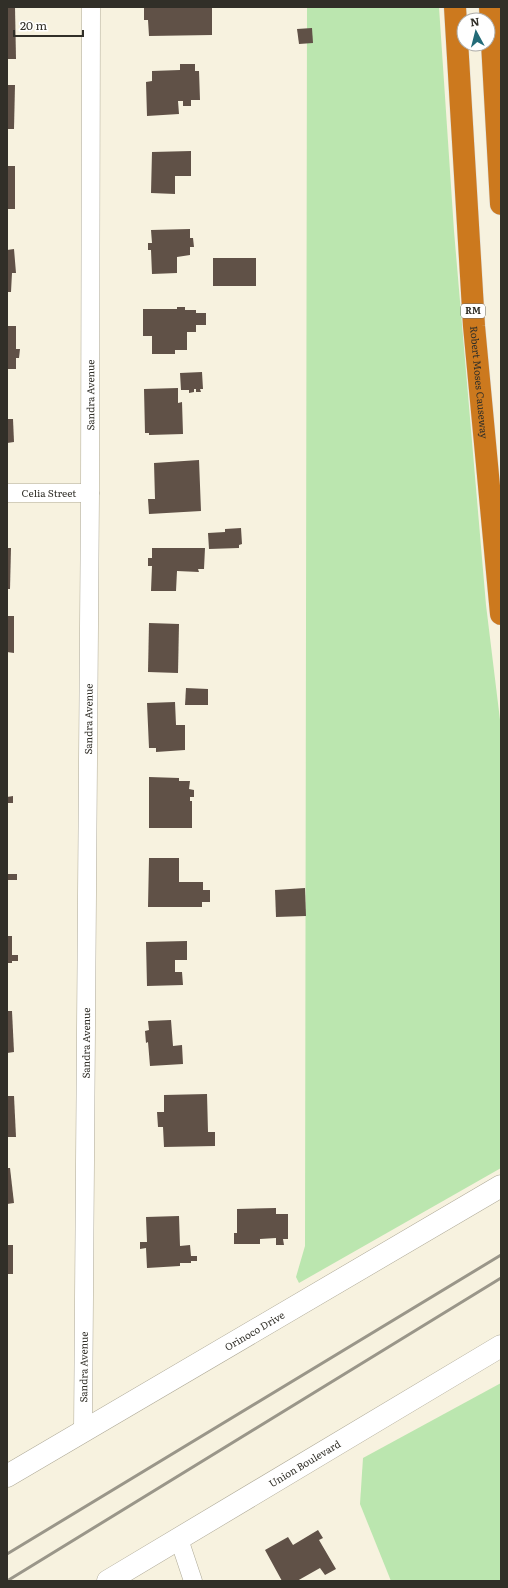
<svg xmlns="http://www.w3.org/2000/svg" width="508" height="1588" font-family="Literata,serif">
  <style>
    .green { fill: #bbe6af }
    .building { fill: #605147 }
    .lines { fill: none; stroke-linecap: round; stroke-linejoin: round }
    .minor-casing { stroke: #afaa98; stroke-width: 19 }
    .tertiary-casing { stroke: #afaa98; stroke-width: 23 }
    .secondary-casing { stroke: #afaa98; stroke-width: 23 }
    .motorway-casing { stroke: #dadad8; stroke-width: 23 }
    .minor { stroke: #fff; stroke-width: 18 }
    .tertiary { stroke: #fff; stroke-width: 22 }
    .secondary { stroke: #fff; stroke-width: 22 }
    .motorway { stroke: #cc791e; stroke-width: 22 }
    .rail { stroke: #9a9689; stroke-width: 3 }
    .labels { text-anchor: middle; stroke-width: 4; stroke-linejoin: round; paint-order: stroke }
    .shield { fill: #fff; stroke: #6f6d68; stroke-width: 1 }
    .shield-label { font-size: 9px; font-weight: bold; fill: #312f28 }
    .street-label { font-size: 10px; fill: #312f28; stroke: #fff }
  </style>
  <rect width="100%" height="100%" fill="#f7f2df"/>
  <g class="green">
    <polygon points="307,7 439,7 454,231 486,605 501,728 501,1168 299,1283 296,1277 305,1246"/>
    <polygon points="501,1383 501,1581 391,1581 360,1504 363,1458"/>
  </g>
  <g class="building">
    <polygon points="7,7 15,7 16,59 7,59"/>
    <polygon points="144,7 212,8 212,35 149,36 148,20 144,20"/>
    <polygon points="312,28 313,43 299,44 297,29"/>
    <polygon points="180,64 195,64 195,71 199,71 200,100 191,100 191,106 183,106 183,101 178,101 179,114 147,116 146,82 152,81 152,71 180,70"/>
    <polygon points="7,85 15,85 14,129 7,129"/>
    <polygon points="191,151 191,176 175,176 175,194 151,193 152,152"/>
    <rect x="7" y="166" width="8" height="43"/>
    <polygon points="190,229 190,238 193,238 194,247 190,247 190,255 177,257 177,273 152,274 151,250 148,250 148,243 152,243 151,230"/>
    <polygon points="14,249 16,273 12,273 11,292 7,292 7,250"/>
    <rect x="213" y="258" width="43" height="28"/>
    <polygon points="177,307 185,307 185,310 196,310 196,313 206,313 206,325 196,325 196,332 187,332 187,350 175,350 175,354 152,354 152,336 143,336 143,309 177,309"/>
    <polygon points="7,326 16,326 16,349 20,349 19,358 16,358 16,369 7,369"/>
    <polygon points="202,372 203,389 200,389 201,392 196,392 196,389 194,389 194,392 189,393 189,390 181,390 180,373"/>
    <polygon points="178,388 178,403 182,402 183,434 149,435 149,433 145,433 144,389"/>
    <polygon points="7,419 13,419 14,442 7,443"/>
    <polygon points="199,460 201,511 149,514 148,499 155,499 154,463"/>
    <polygon points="241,528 242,544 239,545 239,548 209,549 208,533 225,532 225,529"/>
    <polygon points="7,548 11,548 10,589 7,589"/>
    <polygon points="152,548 205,548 204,569 198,569 199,572 177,571 176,591 151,591 152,566 148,566 148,558 152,558"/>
    <polygon points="7,616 14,616 14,653 7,652"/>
    <polygon points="149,623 179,624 178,673 148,672"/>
    <polygon points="186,688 208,689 208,705 185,705"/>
    <polygon points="175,702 176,725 185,725 185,750 156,752 156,748 149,748 147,703"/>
    <polygon points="149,777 179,778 179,781 190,781 189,789 194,790 194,797 190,797 190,801 192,801 192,828 149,828"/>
    <polygon points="13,796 13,803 7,803 7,797"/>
    <polygon points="149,858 179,858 179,882 203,882 203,890 210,890 210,902 202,902 202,907 148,907"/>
    <rect x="7" y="874" width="10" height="6"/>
    <polygon points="305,888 306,916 276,917 275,890"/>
    <polygon points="7,936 12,936 12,955 18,955 18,961 12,961 12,963 7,963"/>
    <polygon points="187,941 187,960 175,960 175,972 182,972 183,985 147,986 146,942"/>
    <polygon points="7,1011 12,1011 14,1052 7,1053"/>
    <polygon points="171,1020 173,1046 182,1045 183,1064 150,1066 148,1042 146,1043 145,1031 149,1030 148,1021"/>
    <polygon points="207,1094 208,1132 215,1132 215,1146 164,1147 163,1127 158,1127 157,1112 164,1112 164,1095"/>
    <polygon points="7,1096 14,1096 16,1137 7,1137"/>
    <polygon points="7,1168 10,1168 14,1203 7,1204"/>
    <polygon points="276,1208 276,1214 288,1214 288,1239 283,1239 284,1245 276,1245 276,1238 260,1239 260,1244 234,1244 234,1233 237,1233 237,1209"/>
    <polygon points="179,1216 180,1246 190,1245 191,1256 197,1256 197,1261 191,1261 191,1263 180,1263 180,1266 147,1268 146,1248 140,1249 140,1242 147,1242 146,1217"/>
    <rect x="7" y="1245" width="6" height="29"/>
    <polygon points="318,1530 323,1538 319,1540 336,1569 325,1575 320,1568 297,1581 282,1581 265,1550 288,1537 293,1545"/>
  </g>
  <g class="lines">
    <defs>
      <g id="minor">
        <path id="s1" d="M7,493H90"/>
        <path id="s2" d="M83,1431L90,493L91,7"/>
        <polyline points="179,1539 193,1581"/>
      </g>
      <g id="tertiary">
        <path id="s3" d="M7,1476L501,1186"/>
      </g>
      <g id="secondary">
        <path id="s4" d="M108,1581L501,1346"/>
      </g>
      <g id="motorway">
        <path id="s5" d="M455,7L474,326L501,614"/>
        <polyline points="490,7 501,204"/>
      </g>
    </defs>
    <use href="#minor" class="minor-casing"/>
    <use href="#tertiary" class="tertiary-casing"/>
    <use href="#secondary" class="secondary-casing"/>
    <use href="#motorway" class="motorway-casing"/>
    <use href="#minor" class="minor"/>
    <use href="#tertiary" class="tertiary"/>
    <use href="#secondary" class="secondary"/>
    <use href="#motorway" class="motorway"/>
    <g class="rail">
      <polyline points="7,1554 501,1255"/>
      <polyline points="7,1581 501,1278"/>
    </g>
  </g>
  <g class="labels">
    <rect class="shield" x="461" y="304" width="24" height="14" rx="3"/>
    <g class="shield-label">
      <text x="473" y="314">RM</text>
    </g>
    <g class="street-label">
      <text dy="4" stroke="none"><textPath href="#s5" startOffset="376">Robert Moses Causeway</textPath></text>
      <text dy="4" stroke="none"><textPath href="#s2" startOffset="1036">Sandra Avenue</textPath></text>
      <text dy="4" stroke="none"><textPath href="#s1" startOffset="42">Celia Street</textPath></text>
      <text dy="4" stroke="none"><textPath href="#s2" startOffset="712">Sandra Avenue</textPath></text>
      <text dy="4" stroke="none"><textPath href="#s2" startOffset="388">Sandra Avenue</textPath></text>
      <text dy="4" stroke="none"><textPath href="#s3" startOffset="287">Orinoco Drive</textPath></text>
      <text dy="4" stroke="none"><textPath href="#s2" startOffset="64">Sandra Avenue</textPath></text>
      <text dy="4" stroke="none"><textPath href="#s4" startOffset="229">Union Boulevard</textPath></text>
    </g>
  </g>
  <rect width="508" height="1588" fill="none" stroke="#312f28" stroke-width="16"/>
  <g transform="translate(476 32) rotate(353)"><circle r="19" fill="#ffffff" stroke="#adaca9"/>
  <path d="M0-3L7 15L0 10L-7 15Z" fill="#236b78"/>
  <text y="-6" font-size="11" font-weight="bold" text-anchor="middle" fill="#312f28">N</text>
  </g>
  <path d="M14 30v6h69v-6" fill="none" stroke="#312f28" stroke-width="2"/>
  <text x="20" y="30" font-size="12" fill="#312f28" stroke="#ffffff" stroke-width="3" paint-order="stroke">20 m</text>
</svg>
